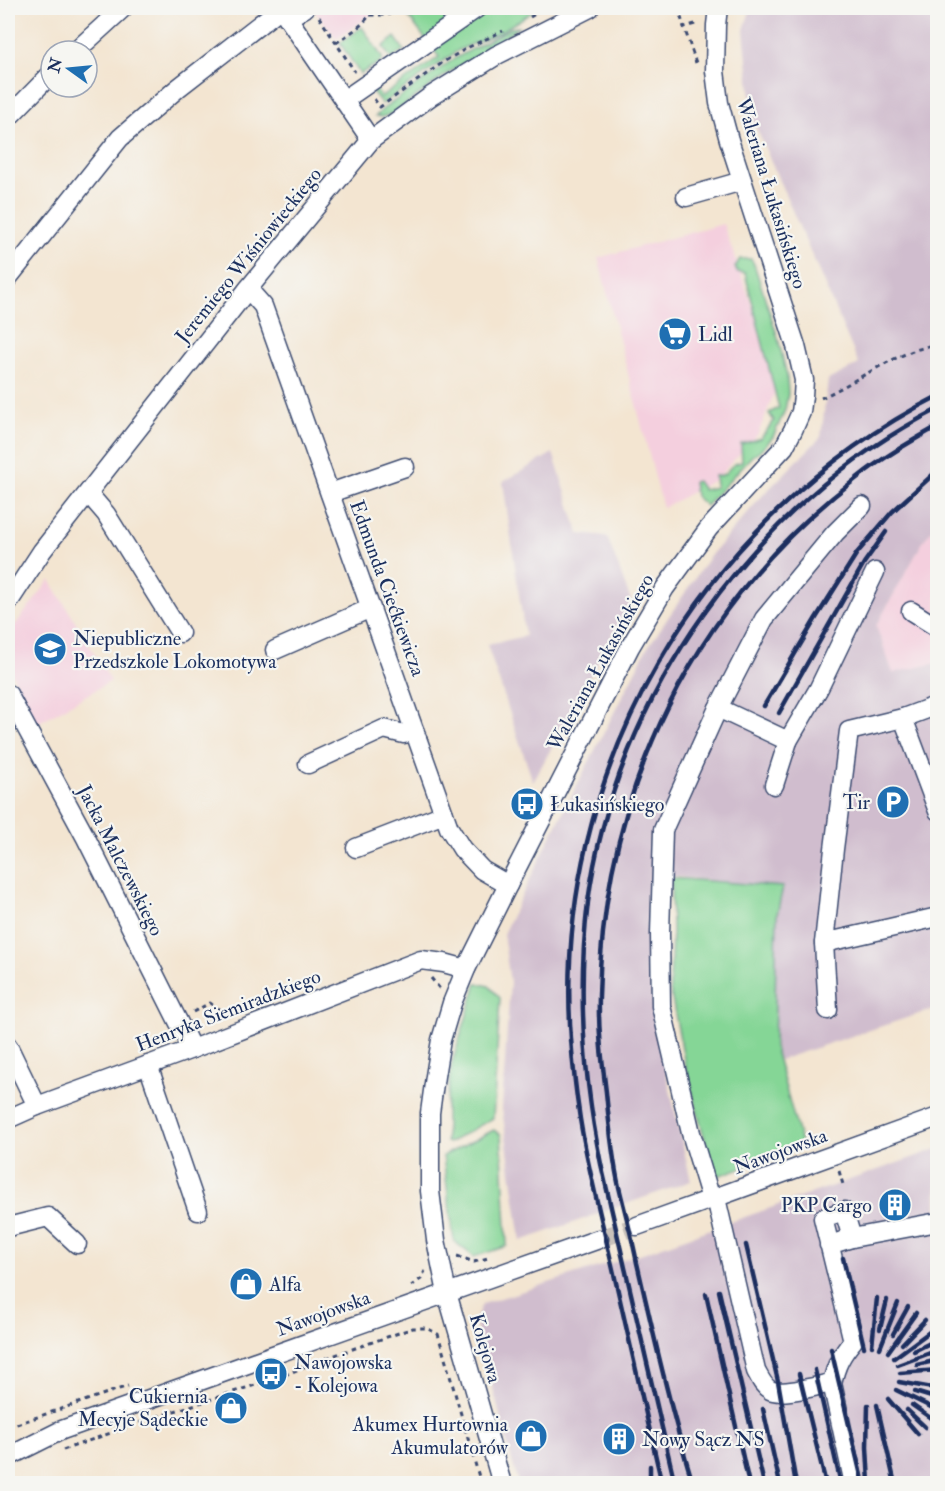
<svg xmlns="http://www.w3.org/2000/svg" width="945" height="1491" font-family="'IM FELL Double Pica',serif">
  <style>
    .built { fill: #f4cfde }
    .industrial { fill: #d0bdce }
    .green { fill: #85d696; stroke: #50827a; stroke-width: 1.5 }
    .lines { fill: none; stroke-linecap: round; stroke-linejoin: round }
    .minor-tunnel { stroke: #c8c1ba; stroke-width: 18; stroke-dasharray: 18 9; stroke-linecap: butt }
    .minor-casing { stroke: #3b4a6f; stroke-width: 21 }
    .path { stroke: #3b4a6f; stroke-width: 3; stroke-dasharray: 4.5 4.5; stroke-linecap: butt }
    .minor { stroke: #fff; stroke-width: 18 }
    .rail { stroke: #1b2f5e; stroke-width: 4.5 }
    .labels { text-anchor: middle; stroke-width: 4.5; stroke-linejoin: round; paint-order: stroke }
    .street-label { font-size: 20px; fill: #1b2f5e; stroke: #f6f6f2 }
    .poi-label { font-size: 20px; fill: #1b2f5e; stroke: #f6f6f2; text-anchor: start }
  </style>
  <rect width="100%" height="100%" fill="#f6f6f2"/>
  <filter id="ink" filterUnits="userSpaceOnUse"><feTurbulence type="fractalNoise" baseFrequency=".0167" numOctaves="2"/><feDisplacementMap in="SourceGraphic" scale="12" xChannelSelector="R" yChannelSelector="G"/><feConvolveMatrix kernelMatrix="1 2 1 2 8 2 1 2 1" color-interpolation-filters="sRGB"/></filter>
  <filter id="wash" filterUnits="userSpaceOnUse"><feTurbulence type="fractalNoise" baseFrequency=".008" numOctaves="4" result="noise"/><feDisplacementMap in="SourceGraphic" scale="24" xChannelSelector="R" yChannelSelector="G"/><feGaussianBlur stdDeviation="1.35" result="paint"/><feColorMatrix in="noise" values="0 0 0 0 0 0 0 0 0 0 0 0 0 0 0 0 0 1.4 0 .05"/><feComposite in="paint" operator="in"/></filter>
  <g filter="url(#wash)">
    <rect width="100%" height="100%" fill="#f3e5d1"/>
    <g class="built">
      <polygon points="312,8 381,8 337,39"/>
      <polygon points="723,224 779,381 758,434 716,479 663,508 598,258"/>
      <polygon points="937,522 937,663 893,674 876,626 924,540"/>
      <polygon points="50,580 111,681 36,724 8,665 8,634"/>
    </g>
    <g class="industrial">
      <polygon points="751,8 937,8 937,522 924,540 876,626 893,673 937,663 937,1008 779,1060 774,1046 776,958 777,913 783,888 652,874 654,1020 691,1181 521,1241 502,1109 510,982 503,934 548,842 646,650 710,556 764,494 821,437 828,380 859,364 753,120 744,30"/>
      <polygon points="553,453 579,534 607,537 631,601 533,782 487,645 525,636 503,482"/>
      <polygon points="937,1149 937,1483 518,1483 475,1321 482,1304 643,1253"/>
    </g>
    <g class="green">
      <polygon points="402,8 539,8 500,32 459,50 382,104 370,89 375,89 381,97 439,57"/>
      <polygon points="362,27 382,57 382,61 360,74 340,43"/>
      <polygon points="519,27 483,52 451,71 393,113 382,117 376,116 383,109 454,59 511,28"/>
      <polygon points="395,37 404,50 391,59 383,47"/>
      <path d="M740,259H751L754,264L778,338L787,376L788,394L785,410L773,437L763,448L752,456L706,506L695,496L693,482L697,481L703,490L716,487L715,476C728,476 725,471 733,465C736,463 739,463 742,462L741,444L761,438L774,421L769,413L779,408L745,273L737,272L735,267Z"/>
      <polygon points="671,878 783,887 777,914 774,1046 802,1146 715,1177 687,1074 670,989 672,934"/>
      <polygon points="477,983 489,986 500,998 493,1118 449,1143 446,1142 446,1108 452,1063"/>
      <polygon points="494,1130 501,1135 507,1246 474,1257 454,1241 443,1156"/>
    </g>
  </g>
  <g filter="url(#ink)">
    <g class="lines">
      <polyline class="minor-tunnel" points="599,1239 637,1226"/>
      <defs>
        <g id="minor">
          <polyline points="281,8 371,140"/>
          <polyline points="288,18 305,8"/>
          <polyline points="76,51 123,8"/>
          <polyline points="344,100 477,8"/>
          <polyline points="8,118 51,74"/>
          <polyline points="686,197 742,181"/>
          <polyline points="8,278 120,138 178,88 281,8"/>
          <polyline points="248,289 263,306 449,828 462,849 482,870 508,885"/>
          <polyline points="88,493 106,514 180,633"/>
          <polyline points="330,493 405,467"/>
          <polyline points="8,603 42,551 248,289 371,140 431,96 497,55 590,8"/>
          <polyline points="911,611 938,628"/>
          <polyline points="275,650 371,608"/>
          <polyline points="8,694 86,838 192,1049"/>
          <polyline points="718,708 788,741 819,688 875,572"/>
          <polyline points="903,718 938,811"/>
          <polyline points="308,764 384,729 404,734 415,732"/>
          <polyline points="774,785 788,741"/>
          <polyline points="356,848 444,814"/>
          <polyline points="824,943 938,917"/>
          <polyline points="828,1010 824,943 834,849 849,731 903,718 938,705"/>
          <polyline points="8,1046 37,1106"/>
          <polyline points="148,1065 198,1211"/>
          <polyline points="8,1119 37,1106 192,1049 421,960 444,963 466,969"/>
          <path d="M716,1198L756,1371C760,1378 763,1386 770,1390C782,1396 819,1385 832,1383L854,1484"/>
          <polyline points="711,1199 691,1133 661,1006 660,934 663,830 718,708 764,619 835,533 862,506"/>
          <polyline points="637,1226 938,1117"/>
          <polyline points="8,1227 48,1217 77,1244"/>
          <polyline points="852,1238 938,1222"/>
          <path d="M829,1245L852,1238L844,1211L823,1218L853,1341C841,1355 836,1365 832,1383"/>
          <polyline points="8,1457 62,1430 599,1239"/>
          <polyline points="502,1484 447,1293 436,1240 430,1191 430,1113 435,1076 441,1040 452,1003 466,969 508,885 630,647 665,588 709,528 784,447 793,430 801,412 803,396 804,380 796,346 729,140 719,103 715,71 716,25 718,8"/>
        </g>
      </defs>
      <use href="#minor" class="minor-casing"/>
      <g class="path">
        <polyline points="678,8 684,27"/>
        <polyline points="370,15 388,15 397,9"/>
        <polyline points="319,17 355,72"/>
        <polyline points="530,17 535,14 531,8"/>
        <path d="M336,43C350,33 367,24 373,8"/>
        <polyline points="696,63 684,27 699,23"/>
        <polyline points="374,99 380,107 445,61 469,47 503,31"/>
        <path d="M821,398C860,380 895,352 938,344"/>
        <polyline points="431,978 440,989"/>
        <polyline points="193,1012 210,1003 228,1016"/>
        <polyline points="839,1171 844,1188"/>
        <polyline points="457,1256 474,1262 491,1257"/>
        <polyline points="411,1286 421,1279 425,1271"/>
        <polyline points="8,1427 128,1386"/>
        <polyline points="63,1450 153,1418 280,1377 318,1361 413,1328 426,1328 438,1334 481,1484"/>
      </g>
      <use href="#minor" class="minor"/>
      <g class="rail">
        <polyline points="764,706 816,618 857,553 892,512 938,470"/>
        <polyline points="779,713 864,563 886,532"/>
        <polyline points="746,1245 778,1381 796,1484"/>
        <polyline points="843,1258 864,1347"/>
        <polyline points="719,1291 764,1484"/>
        <polyline points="706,1294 749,1484"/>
        <polyline points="880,1329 887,1300"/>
        <polyline points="893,1334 908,1307"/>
        <polyline points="902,1344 925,1320"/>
        <polyline points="872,1346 877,1298"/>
        <polyline points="880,1348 898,1303"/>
        <polyline points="831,1349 863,1484"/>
        <polyline points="914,1351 938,1339"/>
        <polyline points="888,1352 916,1313"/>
        <polyline points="894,1358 932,1330"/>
        <polyline points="898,1365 938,1350"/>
        <polyline points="917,1365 938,1360"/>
        <polyline points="815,1370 841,1484"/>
        <polyline points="900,1373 938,1370"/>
        <polyline points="799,1374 826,1484"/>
        <polyline points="899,1382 938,1389"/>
        <polyline points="896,1390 937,1410"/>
        <polyline points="915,1392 938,1399"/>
        <polyline points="888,1399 918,1434"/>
        <polyline points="868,1405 867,1447 869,1483"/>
        <polyline points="877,1405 895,1484"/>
        <polyline points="912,1405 932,1419"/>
        <polyline points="763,1409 780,1484"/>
        <polyline points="907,1410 925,1427"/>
        <polyline points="650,1466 650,1484"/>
        <path d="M662,1484C646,1411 629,1338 612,1265C601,1217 588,1169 580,1119C576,1093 573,1066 571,1039C551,773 702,516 938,396"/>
        <path d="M675,1484L601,1164C583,1076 577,991 588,902C615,697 754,502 938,409"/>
        <path d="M693,1484C671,1411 654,1337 637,1263C632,1237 625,1212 619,1187C612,1156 609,1123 606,1092C602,1060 598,1028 599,996C603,791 693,603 857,478C882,458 910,442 938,426"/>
      </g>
    </g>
  </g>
  <defs>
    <symbol id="supermarket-disc" viewBox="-11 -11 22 22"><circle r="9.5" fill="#1f6fb2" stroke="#f6f6f2"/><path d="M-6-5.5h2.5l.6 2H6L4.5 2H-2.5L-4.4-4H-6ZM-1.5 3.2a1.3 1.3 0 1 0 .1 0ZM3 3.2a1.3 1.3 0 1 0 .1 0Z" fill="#fff"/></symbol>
    <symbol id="school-disc" viewBox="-11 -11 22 22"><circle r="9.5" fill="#1f6fb2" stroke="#f6f6f2"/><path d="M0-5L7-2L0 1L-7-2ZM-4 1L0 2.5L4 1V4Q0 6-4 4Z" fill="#fff"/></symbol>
    <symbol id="parking-disc" viewBox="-11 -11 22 22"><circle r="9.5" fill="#1f6fb2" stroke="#f6f6f2"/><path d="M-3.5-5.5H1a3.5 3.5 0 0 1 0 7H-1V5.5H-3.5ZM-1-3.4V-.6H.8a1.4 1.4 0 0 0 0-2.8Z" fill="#fff"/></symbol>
    <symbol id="bus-disc" viewBox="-11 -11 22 22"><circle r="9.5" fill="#1f6fb2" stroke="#f6f6f2"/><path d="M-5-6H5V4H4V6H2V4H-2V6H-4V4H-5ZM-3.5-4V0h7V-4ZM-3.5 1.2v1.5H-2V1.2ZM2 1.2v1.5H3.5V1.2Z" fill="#fff"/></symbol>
    <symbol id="building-disc" viewBox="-11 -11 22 22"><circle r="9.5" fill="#1f6fb2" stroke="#f6f6f2"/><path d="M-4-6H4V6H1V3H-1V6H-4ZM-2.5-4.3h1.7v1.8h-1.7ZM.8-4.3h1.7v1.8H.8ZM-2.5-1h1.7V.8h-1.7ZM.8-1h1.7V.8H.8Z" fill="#fff"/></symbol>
    <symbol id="shop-disc" viewBox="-11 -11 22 22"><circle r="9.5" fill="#1f6fb2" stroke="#f6f6f2"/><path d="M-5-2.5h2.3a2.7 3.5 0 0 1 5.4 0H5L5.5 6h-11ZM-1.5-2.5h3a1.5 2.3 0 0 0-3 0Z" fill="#fff"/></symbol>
  </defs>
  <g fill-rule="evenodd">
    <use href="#supermarket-disc" x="656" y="315" width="38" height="38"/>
    <use href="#school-disc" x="31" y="630" width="38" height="38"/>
    <use href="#parking-disc" x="874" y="783" width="38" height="38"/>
    <use href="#bus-disc" x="508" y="785" width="38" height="38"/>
    <use href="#building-disc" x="876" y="1186" width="38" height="38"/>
    <use href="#shop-disc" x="227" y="1265" width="38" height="38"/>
    <use href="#bus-disc" x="252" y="1355" width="38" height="38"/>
    <use href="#shop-disc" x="212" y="1389" width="38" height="38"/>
    <use href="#shop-disc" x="512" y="1417" width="38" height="38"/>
    <use href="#building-disc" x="600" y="1420" width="38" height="38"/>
  </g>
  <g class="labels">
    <g class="street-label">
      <text transform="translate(772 193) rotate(73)" y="7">Waleriana Łukasińskiego</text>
      <text transform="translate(248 255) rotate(-51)" y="7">Jeremiego Wiśniowieckiego</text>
      <text transform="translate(388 588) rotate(70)" y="7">Edmunda Ciećkiewicza</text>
      <text transform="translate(600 662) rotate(-61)" y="7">Waleriana Łukasińskiego</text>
      <text transform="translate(121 860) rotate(63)" y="7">Jacka Malczewskiego</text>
      <text transform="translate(228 1010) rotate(-21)" y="7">Henryka Siemiradzkiego</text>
      <text transform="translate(780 1151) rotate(-20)" y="7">Nawojowska</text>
      <text transform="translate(323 1313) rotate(-20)" y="7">Nawojowska</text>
      <text transform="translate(486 1348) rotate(74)" y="7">Kolejowa</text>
    </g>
    <g class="poi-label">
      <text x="698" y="341">Lidl</text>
      <text x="73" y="645">Niepubliczne<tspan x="73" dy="23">Przedszkole Lokomotywa</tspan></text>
      <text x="870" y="809" text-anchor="end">Tir</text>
      <text x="550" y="811">Łukasińskiego</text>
      <text x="872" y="1212" text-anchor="end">PKP Cargo</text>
      <text x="269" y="1291">Alfa</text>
      <text x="294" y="1369">Nawojowska<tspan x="294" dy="23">- Kolejowa</tspan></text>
      <text x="208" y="1403" text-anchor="end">Cukiernia<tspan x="208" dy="23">Mecyje Sądeckie</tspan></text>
      <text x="508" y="1431" text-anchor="end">Akumex Hurtownia<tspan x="508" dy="23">Akumulatorów</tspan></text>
      <text x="642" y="1446">Nowy Sącz NS</text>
    </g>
  </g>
  <rect width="945" height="1491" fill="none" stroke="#f6f6f2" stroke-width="30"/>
  <g transform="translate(69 69) rotate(285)"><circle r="28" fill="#f6f6f2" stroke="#9ea6b7" stroke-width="1.5"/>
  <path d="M0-4.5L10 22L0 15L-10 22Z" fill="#1f6fb2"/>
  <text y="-9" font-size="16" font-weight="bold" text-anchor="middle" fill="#1b2f5e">N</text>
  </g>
</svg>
